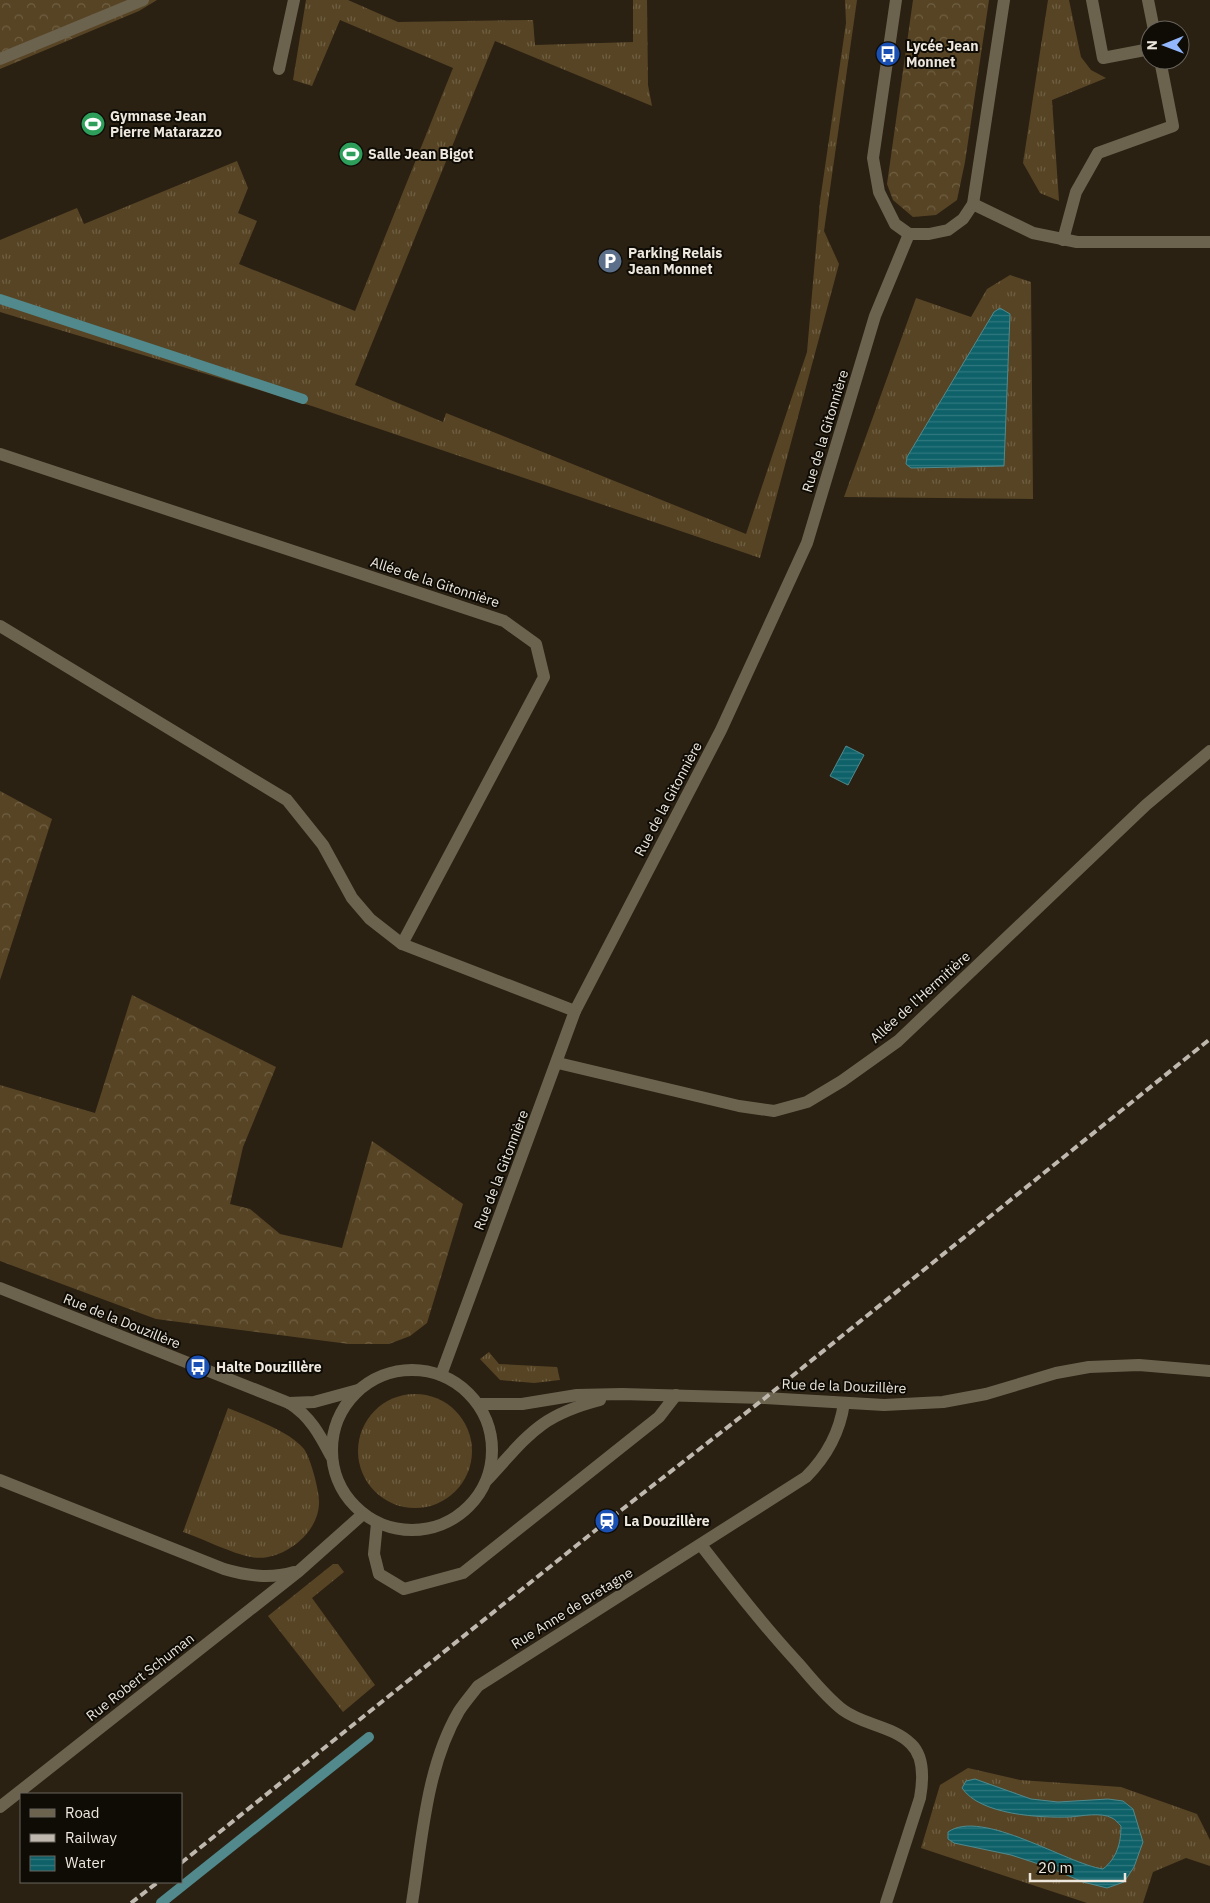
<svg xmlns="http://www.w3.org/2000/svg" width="1210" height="1903" font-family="'IBM Plex Sans',sans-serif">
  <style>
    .grass { fill: url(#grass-tufts) }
    .forest { fill: url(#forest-crowns) }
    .water { fill: url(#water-rules); stroke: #51898c }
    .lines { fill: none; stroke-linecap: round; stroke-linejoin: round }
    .stream { stroke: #51898c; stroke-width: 10 }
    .minor { stroke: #6c634f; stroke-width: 12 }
    .rail { stroke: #bfb8ae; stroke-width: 4; stroke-dasharray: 8 4; stroke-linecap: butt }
    .labels { text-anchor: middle; stroke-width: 4; stroke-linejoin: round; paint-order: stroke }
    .poi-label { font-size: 14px; font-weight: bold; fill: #ede7de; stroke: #0f0c06; text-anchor: start }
    .street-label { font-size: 14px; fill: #ede7de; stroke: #0f0c06 }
  </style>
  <defs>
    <pattern id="grass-tufts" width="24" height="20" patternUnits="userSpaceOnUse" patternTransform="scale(1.25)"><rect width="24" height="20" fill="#574424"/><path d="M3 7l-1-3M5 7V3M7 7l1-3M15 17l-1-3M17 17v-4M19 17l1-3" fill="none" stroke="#6f5f43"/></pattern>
    <pattern id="forest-crowns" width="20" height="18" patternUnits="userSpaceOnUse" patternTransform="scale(1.25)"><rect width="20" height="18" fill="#574424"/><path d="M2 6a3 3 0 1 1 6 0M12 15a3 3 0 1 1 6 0" fill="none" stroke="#6f5f43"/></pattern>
    <pattern id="water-rules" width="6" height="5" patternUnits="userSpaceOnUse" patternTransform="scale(1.25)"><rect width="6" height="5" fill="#0e6169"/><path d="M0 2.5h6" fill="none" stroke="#31787e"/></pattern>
  </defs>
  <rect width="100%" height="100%" fill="#2a2113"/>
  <g class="grass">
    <polygon points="306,0 348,0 398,22 533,20 535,45 633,42 633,0 647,0 648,85 652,106 495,41 355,385 443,422 446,413 746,534 807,352 820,201 846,23 845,0 857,0 824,231 839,264 760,558 309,405 0,312 0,240 77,208 84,224 237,161 248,188 238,213 257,221 239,264 355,311 453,68 340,20 312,86 293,80"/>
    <polygon points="1048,0 1069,0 1081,57 1091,70 1106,78 1052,100 1059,201 1040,193 1023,163"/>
    <polygon points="1010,275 1031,282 1033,499 844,497 916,298 971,317 987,289"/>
    <polygon points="489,1352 499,1364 557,1367 560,1380 534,1383 500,1380 480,1359"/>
    <circle cx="415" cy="1451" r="57"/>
    <path d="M228,1408C249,1417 290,1431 304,1449C311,1459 320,1493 319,1504C318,1535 280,1563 251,1557C233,1554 201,1538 183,1532Z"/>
    <polygon points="333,1564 338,1564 344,1572 312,1598 375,1685 343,1712 268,1616"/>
    <polygon points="968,1768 1020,1780 1121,1787 1197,1814 1210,1840 1210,1866 1186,1858 1153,1872 1143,1903 1087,1903 921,1848 940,1785"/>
  </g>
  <g class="forest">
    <polygon points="0,0 157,0 139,11 0,69"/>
    <polygon points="913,0 989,0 965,162 957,200 936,215 913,217 893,200 887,184"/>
    <polygon points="0,791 52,819 0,980"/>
    <polygon points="132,995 276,1067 243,1147 230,1204 250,1209 280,1234 342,1248 372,1141 463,1204 427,1323 410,1336 389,1344 349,1344 156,1319 0,1261 0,1085 95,1113"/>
  </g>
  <g class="water">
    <polygon points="1000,308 1010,314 1004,466 911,468 906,464 907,457 994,312"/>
    <polygon points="846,746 864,755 848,785 830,776"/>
    <path d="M975,1779L1031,1799L1058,1802L1108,1799L1123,1801L1133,1809L1143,1842L1134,1867L1124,1882L1107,1888L1083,1882L1048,1867L1011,1855L954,1843L948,1839V1832C982,1808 1067,1864 1103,1869C1117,1858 1121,1843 1121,1826C1118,1823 1115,1819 1112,1818C1101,1812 1082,1816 1070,1817C1040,1818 980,1815 962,1788L966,1781Z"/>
  </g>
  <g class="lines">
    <g class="stream">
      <polyline points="0,299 303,399"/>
      <polyline points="161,1903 369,1737"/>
    </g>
    <g class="minor">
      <polyline points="896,0 873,158 879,192 895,224 909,234 929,234 948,230 963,219 973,204 1004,0"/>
      <polyline points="1092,0 1103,58 1150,49"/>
      <polyline points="1148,0 1154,30"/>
      <polyline points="0,59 143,0"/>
      <polyline points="279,69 294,0"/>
      <polyline points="973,204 1033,233 1077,242 1210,242"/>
      <polyline points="1063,240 1076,192 1098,153 1173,126 1160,60"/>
      <polyline points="0,454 504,621 536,644 544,677 402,944"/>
      <polyline points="0,626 287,800 323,845 352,898 370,919 402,944 575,1011"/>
      <polyline points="558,1063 739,1106 774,1111 807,1102 842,1081 898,1041 1146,805 1210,751"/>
      <path d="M0,1288L289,1403C310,1416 320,1435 331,1456"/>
      <circle cx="412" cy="1450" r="80"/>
      <polyline points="441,1375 575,1011 721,730 807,543 875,316 909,234"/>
      <polyline points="289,1403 314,1402 358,1390"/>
      <polyline points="478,1404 522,1404 577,1395 622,1394 765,1398 884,1405 943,1402 986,1394 1056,1373 1089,1367 1139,1365 1210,1371"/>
      <path d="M0,1480L224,1569C248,1576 270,1579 294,1572"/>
      <path d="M487,1480C528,1436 538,1416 600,1400"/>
      <polyline points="377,1523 374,1554 379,1574 404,1589 463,1573 659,1417 676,1395"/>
      <path d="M701,1545C732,1585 763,1625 798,1663C812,1679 826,1697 843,1710C863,1725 893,1726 911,1744C925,1757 923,1781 920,1798L886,1903"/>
      <polyline points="0,1807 299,1571 363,1514"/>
      <path d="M412,1903C422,1840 426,1767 459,1711C465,1702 472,1694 478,1686L806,1477C826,1457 840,1431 844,1403"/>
    </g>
    <g class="rail">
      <polyline points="181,1863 597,1529 765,1398 1210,1039"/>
      <polyline points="131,1903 158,1882"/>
    </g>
  </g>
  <defs>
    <symbol id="bus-disc" viewBox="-11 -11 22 22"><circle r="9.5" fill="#1a4fb4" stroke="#0f0c06"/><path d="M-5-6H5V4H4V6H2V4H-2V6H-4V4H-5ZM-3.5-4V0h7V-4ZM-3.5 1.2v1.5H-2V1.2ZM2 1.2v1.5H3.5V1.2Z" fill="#fff"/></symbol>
    <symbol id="stadium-disc" viewBox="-11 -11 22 22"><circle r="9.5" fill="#2e9e5b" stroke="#0f0c06"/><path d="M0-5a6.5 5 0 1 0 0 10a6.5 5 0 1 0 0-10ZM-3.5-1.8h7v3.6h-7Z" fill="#fff"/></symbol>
    <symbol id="parking-disc" viewBox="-11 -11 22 22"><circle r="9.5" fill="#5c6f8a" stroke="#0f0c06"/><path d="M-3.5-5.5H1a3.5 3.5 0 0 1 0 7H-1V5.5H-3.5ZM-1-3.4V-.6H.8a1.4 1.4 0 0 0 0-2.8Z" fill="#fff"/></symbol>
    <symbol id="station-disc" viewBox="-11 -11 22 22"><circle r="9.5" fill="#1a4fb4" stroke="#0f0c06"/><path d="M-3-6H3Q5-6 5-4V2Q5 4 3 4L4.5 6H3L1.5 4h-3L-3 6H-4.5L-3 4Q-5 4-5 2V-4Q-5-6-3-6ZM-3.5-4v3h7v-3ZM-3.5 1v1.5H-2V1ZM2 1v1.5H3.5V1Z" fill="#fff"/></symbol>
  </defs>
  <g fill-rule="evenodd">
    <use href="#bus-disc" x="874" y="40" width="28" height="28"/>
    <use href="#stadium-disc" x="79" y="110" width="28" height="28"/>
    <use href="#stadium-disc" x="337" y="140" width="28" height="28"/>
    <use href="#parking-disc" x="596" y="247" width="28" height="28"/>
    <use href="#bus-disc" x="184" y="1353" width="28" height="28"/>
    <use href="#station-disc" x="593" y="1507" width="28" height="28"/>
  </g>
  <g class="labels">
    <g class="poi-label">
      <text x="906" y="51">Lycée Jean<tspan x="906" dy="16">Monnet</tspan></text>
      <text x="110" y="121">Gymnase Jean<tspan x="110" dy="16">Pierre Matarazzo</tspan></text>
      <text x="368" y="159">Salle Jean Bigot</text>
      <text x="628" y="258">Parking Relais<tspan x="628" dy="16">Jean Monnet</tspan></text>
      <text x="216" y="1372">Halte Douzillère</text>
      <text x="624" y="1526">La Douzillère</text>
    </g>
    <g class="street-label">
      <text transform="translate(825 431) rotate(-73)" y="5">Rue de la Gitonnière</text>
      <text transform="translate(435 582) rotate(18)" y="5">Allée de la Gitonnière</text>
      <text transform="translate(668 799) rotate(-62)" y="5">Rue de la Gitonnière</text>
      <text transform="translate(920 997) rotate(-42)" y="5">Allée de l'Hermitière</text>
      <text transform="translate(501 1170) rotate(-69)" y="5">Rue de la Gitonnière</text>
      <text transform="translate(122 1321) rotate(22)" y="5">Rue de la Douzillère</text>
      <text transform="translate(844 1386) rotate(2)" y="5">Rue de la Douzillère</text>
      <text transform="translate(572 1608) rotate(-32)" y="5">Rue Anne de Bretagne</text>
      <text transform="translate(140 1677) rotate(-38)" y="5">Rue Robert Schuman</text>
    </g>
  </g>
  <rect x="20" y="1793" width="162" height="90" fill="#0f0c06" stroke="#68645c"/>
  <rect x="30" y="1809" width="25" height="8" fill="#6c634f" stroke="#68645c"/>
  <text x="65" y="1818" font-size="15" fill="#ede7de">Road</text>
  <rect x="30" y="1834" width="25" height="8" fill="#bfb8ae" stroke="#68645c"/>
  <text x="65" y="1843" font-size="15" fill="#ede7de">Railway</text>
  <rect x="30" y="1856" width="25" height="15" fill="url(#water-rules)" stroke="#68645c"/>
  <text x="65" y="1868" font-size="15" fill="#ede7de">Water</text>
  <g transform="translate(1165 45) rotate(269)"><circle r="24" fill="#0f0c06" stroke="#68645c"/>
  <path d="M0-4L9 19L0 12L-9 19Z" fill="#92b7fd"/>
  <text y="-8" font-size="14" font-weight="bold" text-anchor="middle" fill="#ede7de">N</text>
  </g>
  <path d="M1030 1873v8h95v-8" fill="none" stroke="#ede7de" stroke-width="2.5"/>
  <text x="1038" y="1873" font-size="15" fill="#ede7de" stroke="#0f0c06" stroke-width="4" paint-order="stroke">20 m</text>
</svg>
